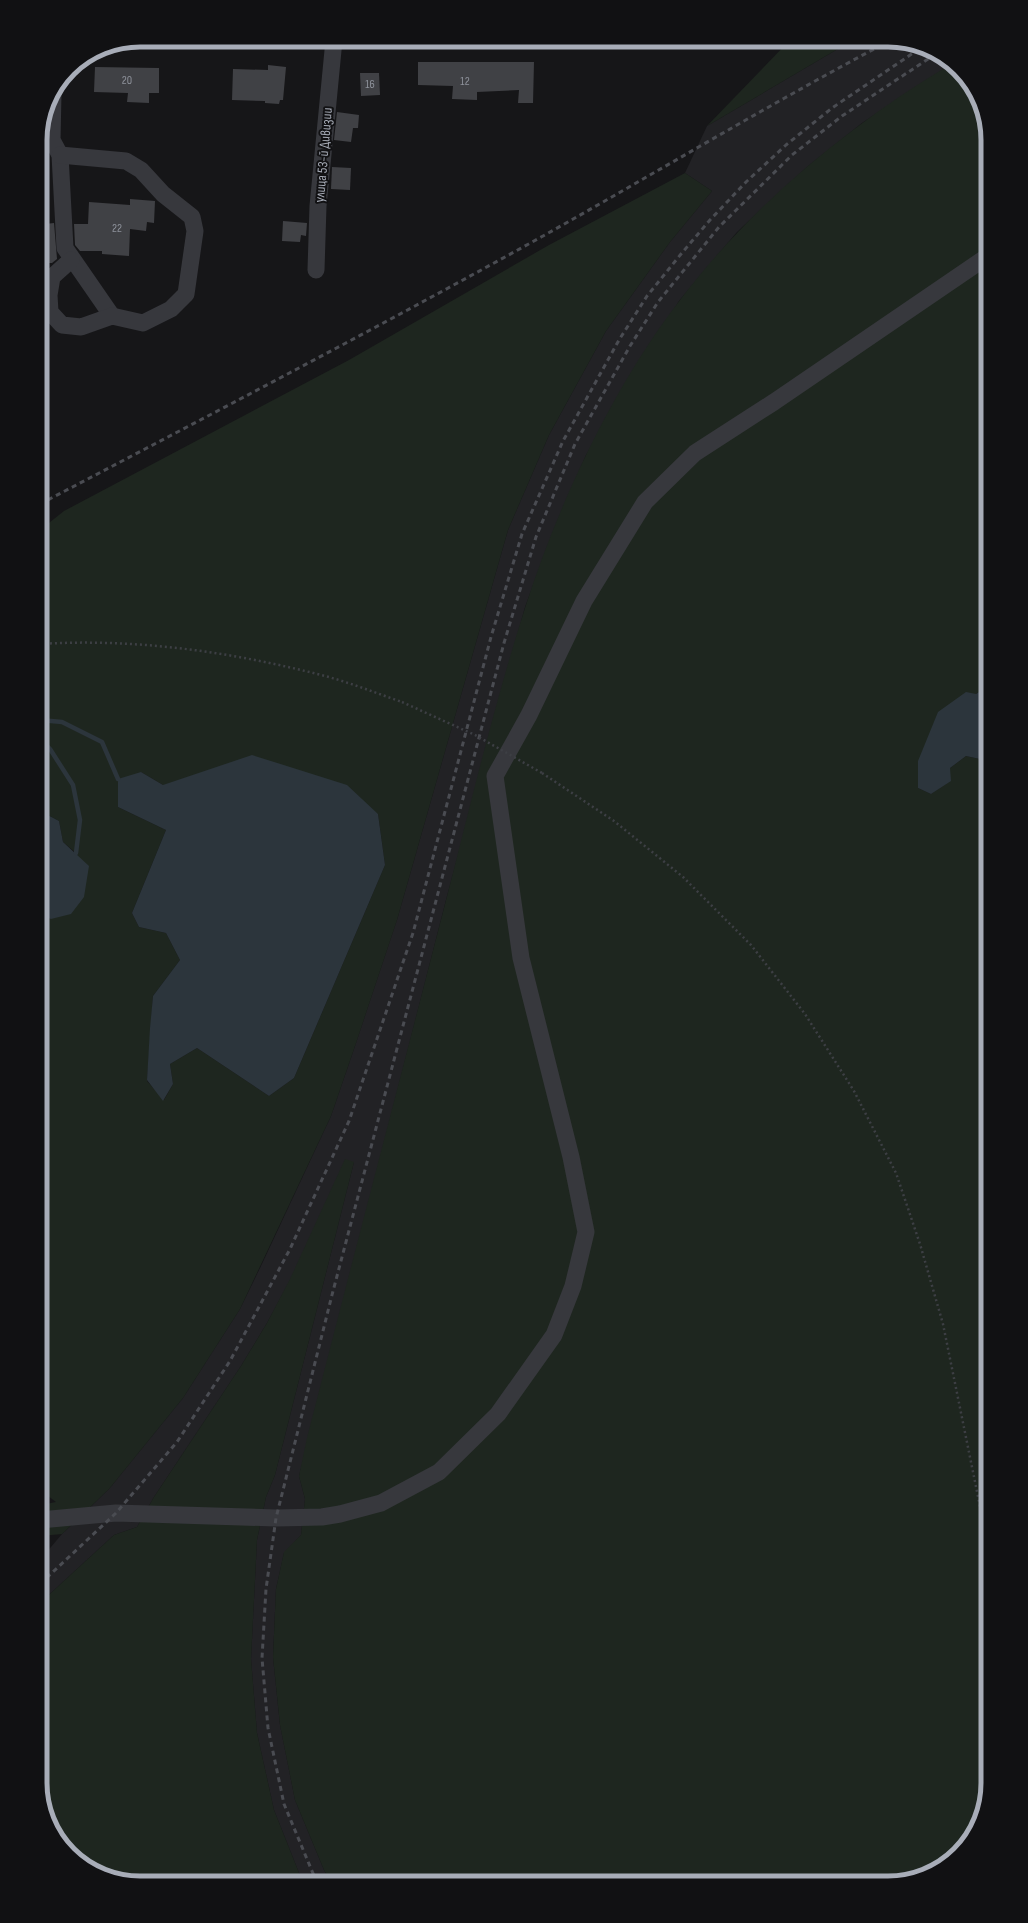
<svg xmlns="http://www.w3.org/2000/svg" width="1028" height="1923" font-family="'Sofia Sans Condensed',sans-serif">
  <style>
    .built { fill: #222225 }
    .green { fill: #1e261f; fill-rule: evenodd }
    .water { fill: #2c353c }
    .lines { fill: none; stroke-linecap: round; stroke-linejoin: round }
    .stream { stroke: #2c353c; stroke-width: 4.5 }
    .building { fill: #404145 }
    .path { stroke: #3d3f44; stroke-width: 2.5; stroke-dasharray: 2 3; stroke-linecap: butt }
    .minor { stroke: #37383d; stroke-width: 17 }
    .rail { stroke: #4a4c52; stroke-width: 3; stroke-dasharray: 5 4; stroke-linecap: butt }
    .path-bridge { stroke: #3d3f44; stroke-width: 2.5; stroke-dasharray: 2 3; stroke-linecap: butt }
    .labels { text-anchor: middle; stroke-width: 4; stroke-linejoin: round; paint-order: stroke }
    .number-label { font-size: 12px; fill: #8e929b }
    .street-label { font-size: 14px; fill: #a8adb8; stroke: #111113 }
    .rim { fill: none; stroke: #a8adb8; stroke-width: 5 }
  </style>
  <rect width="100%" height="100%" fill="#161618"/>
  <polygon class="built" points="853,40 894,40 949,61 951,64 862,123 807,167 737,232 679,301 586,455 550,540 525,607 446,900 299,1476 305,1499 301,1535 284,1553 276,1589 273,1657 280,1725 295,1800 324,1870 331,1883 303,1883 274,1810 257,1733 251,1659 257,1540 266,1497 275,1475 354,1162 267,1323 241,1366 154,1497 137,1527 114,1535 40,1603 40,1560 62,1534 109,1489 183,1398 240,1309 261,1266 331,1116 355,1046 397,920 508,530 549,435 606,331 670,242 712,191 685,173 707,126"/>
  <g class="green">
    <polygon points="790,40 853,40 707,126"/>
    <path d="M951,64L980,102L988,140V686L976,694L918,788L931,794L950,781V768L966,756L980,759L985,789L988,790V1783L971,1838L926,1875L888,1883H331L324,1870L295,1800L280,1725L273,1657L276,1589L284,1552L301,1535L305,1499L299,1476L307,1438C352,1262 398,1087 443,912C469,811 493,708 525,608C558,504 613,387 680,300C752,205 849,125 951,64Z"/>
    <path d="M685,173L712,191L670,242L606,331L549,435L508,530L397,920L355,1046L331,1116L240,1309L183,1398L109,1489L62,1534L40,1536V1505L56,1502L40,1490L41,1401L40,1399V916L51,919L76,853L63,842L59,821L40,811V530L64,511L349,360L549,245ZM141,772L163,785L378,814L385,865L294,1078L269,1096L197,1048L170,1064L173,1084L164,1100L147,1081L153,996L180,960L166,933L139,927L132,913L166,830L118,807Z"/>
    <polygon points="345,1159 354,1162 275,1475 266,1497 257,1540 251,1659 257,1733 274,1810 303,1883 134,1883 84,1866 48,1821 40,1783 40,1603 114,1535 137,1527 154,1497 241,1366 267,1323 290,1279"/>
  </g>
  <g class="water">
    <polygon points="988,686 988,790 985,789 980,759 966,756 950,768 951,781 931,794 918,788 918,761 938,712 966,692 976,694"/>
    <polygon points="252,755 347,785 378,814 385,865 294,1078 269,1096 197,1048 170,1064 173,1084 163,1101 147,1080 150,1028 153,996 180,960 166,933 139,927 132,913 166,830 118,807 118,779 141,772 163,785"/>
    <polygon points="40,811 59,821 63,842 89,866 84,897 71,914 51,919 40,916"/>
  </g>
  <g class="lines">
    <g class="stream">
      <polyline points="40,720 62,722 102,742 118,779"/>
      <polyline points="40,739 50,749 73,785 80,820 76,853"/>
    </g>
  </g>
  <g class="building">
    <polygon points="418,62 534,62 533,103 518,103 519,90 477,92 477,100 452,99 453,86 418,85"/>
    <polygon points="268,65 286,67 283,100 280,100 279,104 265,103 265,101 232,100 233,69 268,70"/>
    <polygon points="95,67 159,68 159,93 149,93 149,103 127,102 128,93 94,92"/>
    <polygon points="360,73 379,73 380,95 361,96"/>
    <polygon points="337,112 359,115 358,128 353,128 351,142 334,140"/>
    <polygon points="332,167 351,168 350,190 331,189"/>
    <polygon points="130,199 155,201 154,223 147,222 146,231 130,229 129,256 102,254 102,251 80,251 75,245 74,224 88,224 89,202 130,205"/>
    <polygon points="283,221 307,223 306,236 301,235 300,242 282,241"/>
    <polygon points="54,223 57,259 52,263 46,263 45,224"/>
  </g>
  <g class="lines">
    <g class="path">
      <path d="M40,644C135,638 233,652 325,676C351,683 376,693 402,702"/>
      <polyline points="542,773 614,821 683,877 751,945 805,1014 854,1091 896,1173 920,1244 943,1324 988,1546"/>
    </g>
    <g class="minor">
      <polyline points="53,94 52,140 60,155 65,248 112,316"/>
      <polyline points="60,155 126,161 141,170 163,194 192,217 195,231 186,294 171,309 143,323 112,316 81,327 62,325 50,312 49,295 52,277 71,260"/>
      <polyline points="316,270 318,206 334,40"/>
      <polyline points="40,1520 116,1513 276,1518 322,1517 340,1514 381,1503 439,1472 498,1414 554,1335 573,1286 586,1232 571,1157 521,958 495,776 529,715 584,601 645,502 695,453 774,402 988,256"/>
    </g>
    <g class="rail">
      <path d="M40,504C208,416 377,328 543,236C659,171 773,102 891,40"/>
      <polyline points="40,1584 116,1513 177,1442 230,1361 290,1249 349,1121 413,933 491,637 522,534 563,441 619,340 647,296 681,254 710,220 746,182 786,145 832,108 919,49"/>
      <polyline points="317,1883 284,1804 268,1728 262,1658 266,1589 276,1518 332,1295 504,643 536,537 575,444 630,346 658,302 719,227 792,155 842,116 934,55"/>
    </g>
    <polyline class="path-bridge" points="402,702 475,735 542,773"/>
  </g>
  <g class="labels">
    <g class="number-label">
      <text x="127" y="84">20</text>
      <text x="465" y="85">12</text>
      <text x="370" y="88">16</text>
      <text x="117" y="232">22</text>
    </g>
    <g class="street-label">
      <text transform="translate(323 155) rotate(-85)" y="5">улица 53-й Дивизии</text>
    </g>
  </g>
  <path d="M0 0H1028V1923H0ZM140 47H888A93 93 0 0 1 981 140V1783A93 93 0 0 1 888 1876H140A93 93 0 0 1 47 1783V140A93 93 0 0 1 140 47Z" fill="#111113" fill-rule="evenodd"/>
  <path class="rim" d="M140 47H888A93 93 0 0 1 981 140V1783A93 93 0 0 1 888 1876H140A93 93 0 0 1 47 1783V140A93 93 0 0 1 140 47Z"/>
</svg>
